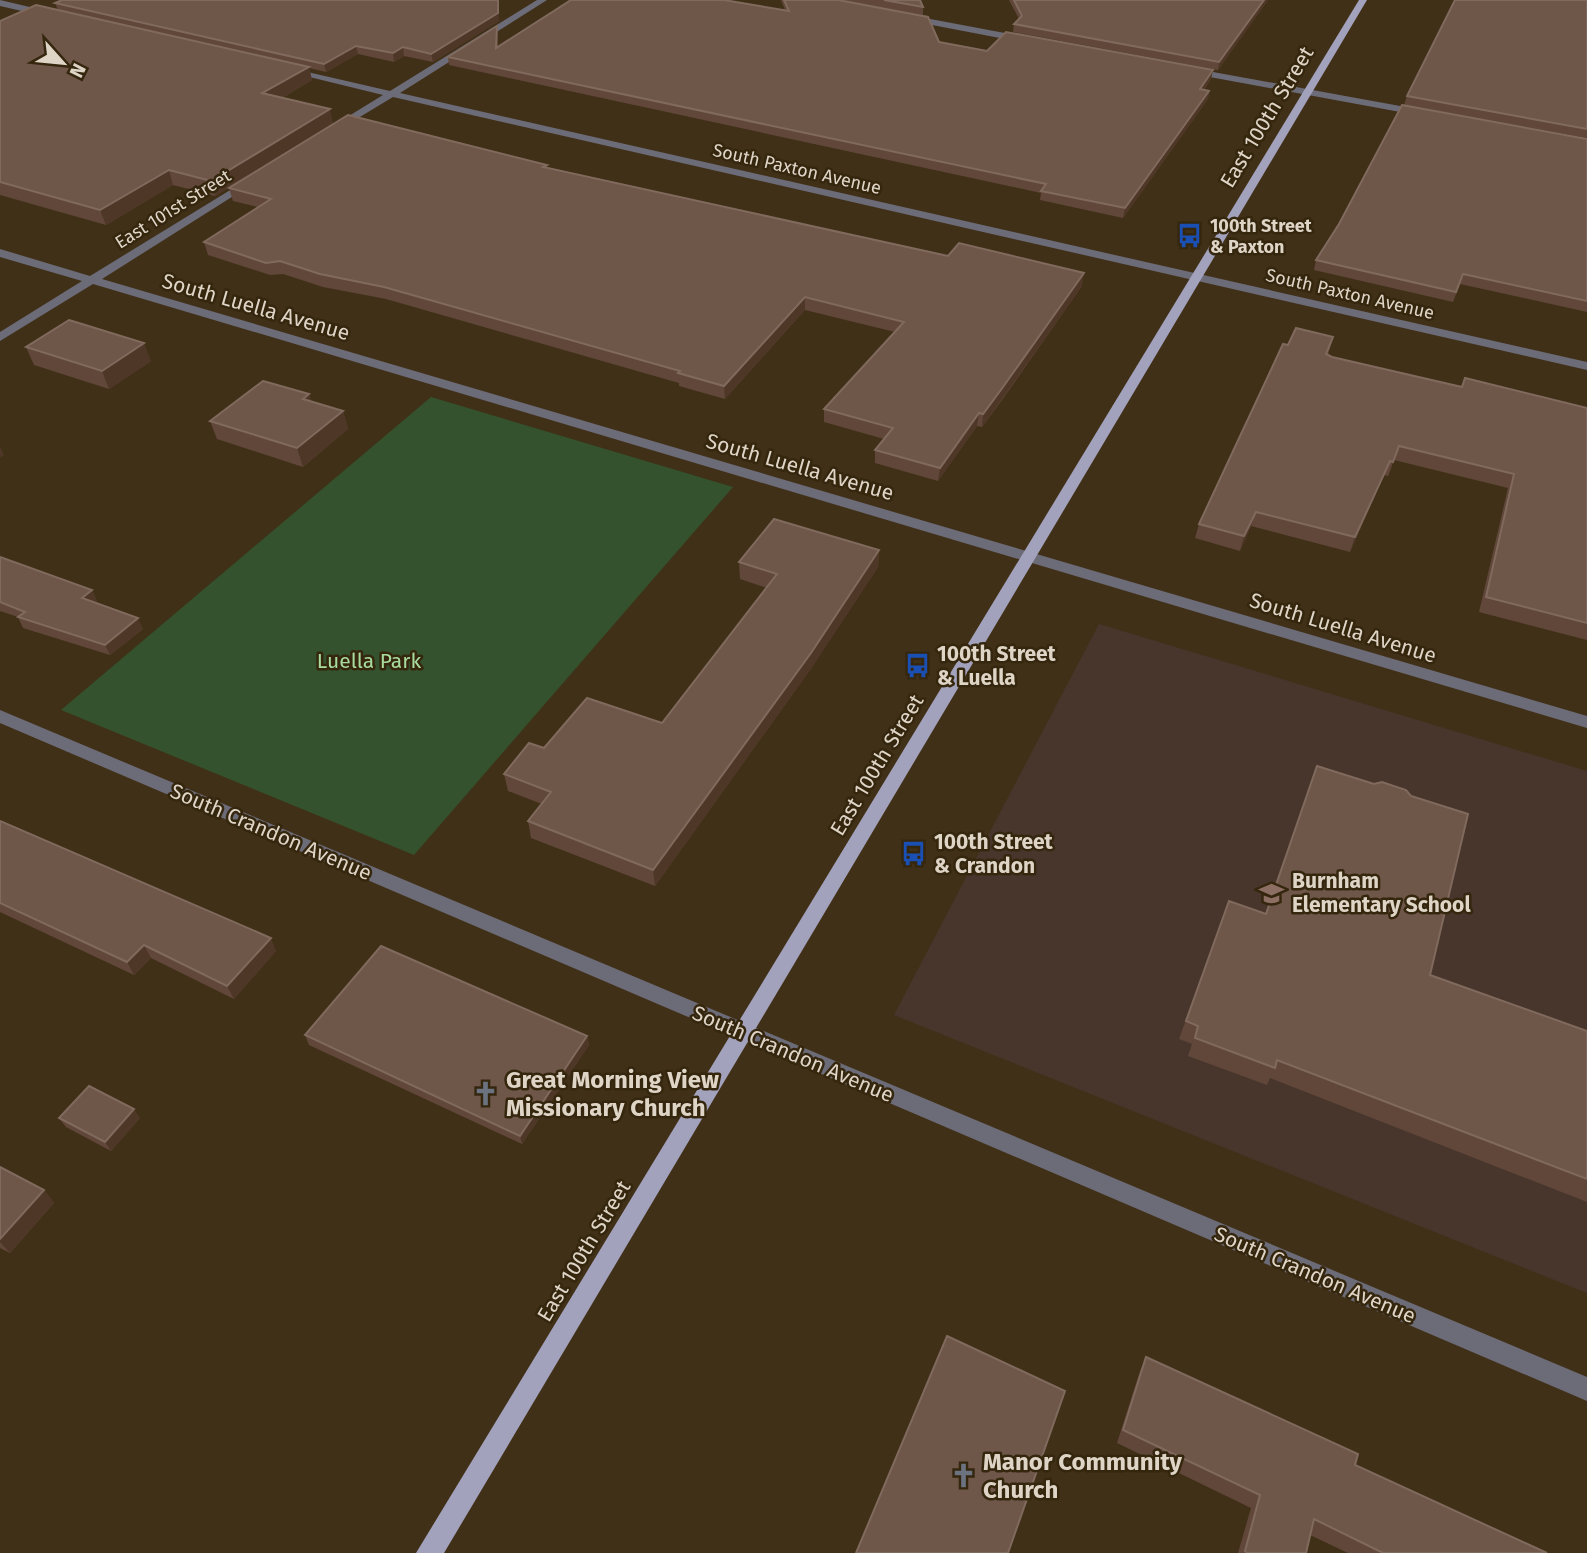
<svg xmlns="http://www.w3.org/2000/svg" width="1587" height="1553" font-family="'Fira Sans',sans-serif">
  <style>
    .education { fill: #48362d }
    .green { fill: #34522d }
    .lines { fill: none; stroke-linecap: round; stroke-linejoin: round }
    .minor { fill: #6c6b78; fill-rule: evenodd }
    .major { fill: #a3a2bc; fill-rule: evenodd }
    .wall { fill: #61473a }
    .shaded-wall { fill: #4e3726 }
    .building { fill: #6e5649; stroke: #806a5d; stroke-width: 2 }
    .labels { text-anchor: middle; stroke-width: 5; stroke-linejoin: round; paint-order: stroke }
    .far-street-label { font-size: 18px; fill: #dfd5c7; stroke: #35260e }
    .far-poi-label { font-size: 18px; font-weight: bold; fill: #dfd5c7; stroke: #35260e; text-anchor: start }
    .street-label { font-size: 21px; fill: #dfd5c7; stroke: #35260e }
    .poi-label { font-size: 21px; font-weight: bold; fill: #dfd5c7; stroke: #35260e; text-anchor: start }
    .park-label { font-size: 21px; fill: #a8dc9e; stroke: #35260e }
    .near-poi-label { font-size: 24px; font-weight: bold; fill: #dfd5c7; stroke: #35260e; text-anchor: start }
  </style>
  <rect width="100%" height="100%" fill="#403018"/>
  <polygon class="education" points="1099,624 1587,771 1587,1293 894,1015"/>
  <polygon class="green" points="431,397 733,487 414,855 61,710"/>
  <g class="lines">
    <g class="minor">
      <polygon points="0,0 51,12 53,14 48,17 0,6"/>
      <polygon points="537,0 547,0 400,93 1587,362 1587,370 393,97 335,132 330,129 331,127 383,95 285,71 290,68 390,91"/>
      <polygon points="909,15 1026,37 1031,40 1026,43 906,20 906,16"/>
      <polygon points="1191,68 1422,110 1427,113 1422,116 1188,73 1188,69"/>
      <polygon points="245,181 254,183 102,279 1587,716 1587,728 93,284 0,341 0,332 82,281 0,257 0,249 90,276"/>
      <polygon points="0,710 1587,1377 1587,1401 0,723"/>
    </g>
    <polygon class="major" points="1359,0 1367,0 444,1553 416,1553"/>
  </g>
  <g class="wall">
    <polygon points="781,0 838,0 939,42 987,51 1213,70 1211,79 1204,90 1209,91 1208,99 1123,218 1040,200 1041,193 449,65 448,57 497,26 498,47 785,10"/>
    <polygon points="839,0 920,0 923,7 923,15"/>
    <polygon points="1009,0 1268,0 1218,70 1013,32 1014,24 1019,19"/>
    <polygon points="1587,0 1587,138 1404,105 1407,96"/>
    <polygon points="55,3 499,21 433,62 404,56 394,62 358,54 326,72 309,68 312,80 282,98 333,123 215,196 173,185 106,225 0,195 0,21 58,10"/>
    <polygon points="1587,139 1587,312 1460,284 1453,302 1314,270 1316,260"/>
    <polygon points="547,165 547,168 1082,286 1002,400 982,427 977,426 938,481 875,463 875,450 884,439 824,422 824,409 895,332 805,310 725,399 679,386 679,383 386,299 323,287 283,274 270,275 208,255 204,242 258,207 233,201 229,188"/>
    <polygon points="1333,337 1328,355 1332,357 1461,387 1587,408 1587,640 1479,612 1508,488 1394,460 1388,476 1384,475 1350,552 1251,526 1240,551 1195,538 1199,524 1288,345"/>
    <polygon points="26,347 151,361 109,389 34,365"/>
    <polygon points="309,394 311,401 343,411 348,429 303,467 217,439 210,421"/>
    <polygon points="879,550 878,567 810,670 655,886 531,838 528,821 542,804 508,791 504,774 544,748 662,723 767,588 740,579 739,562"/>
    <polygon points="0,557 92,590 97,601 95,602 143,629 110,655 23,628 18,617 0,611"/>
    <polygon points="1317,766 1430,975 1587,1031 1587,1202 1270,1078 1267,1085 1188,1056 1192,1044 1179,1039 1229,901 1265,914"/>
    <polygon points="0,821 276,951 234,999 151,958 134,975 0,912"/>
    <polygon points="305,1035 587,1036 589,1045 522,1144 309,1045"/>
    <polygon points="59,1118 140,1118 111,1151 66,1127"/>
    <polygon points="0,1167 44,1190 54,1203 10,1253 0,1248"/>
    <polygon points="1146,1357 1355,1465 1547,1553 1348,1553 1310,1535 1306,1553 1238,1553 1251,1508 1117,1443 1140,1371"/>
  </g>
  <g class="shaded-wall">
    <polygon points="498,0 499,0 499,21 433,62 431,54"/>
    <polygon points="1264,0 1268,0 1218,70 1219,62"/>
    <polygon points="356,46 358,54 326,72 324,64"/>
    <polygon points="403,47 404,56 394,62 393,53"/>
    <polygon points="309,67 312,80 266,107 262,93"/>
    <polygon points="1213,70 1211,79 1198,98 1200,89"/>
    <polygon points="1209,91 1208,99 1123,218 1125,208"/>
    <polygon points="330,109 333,123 215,196 211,181"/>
    <polygon points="169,170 173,185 106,225 100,210"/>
    <polygon points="1084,273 1082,286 982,427 983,414"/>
    <polygon points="805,297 805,310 725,399 724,386"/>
    <polygon points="144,343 151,361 109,389 102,371"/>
    <polygon points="309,394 314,413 303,399"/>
    <polygon points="343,411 348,429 303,467 297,448"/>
    <polygon points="979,413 977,426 938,481 940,468"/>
    <polygon points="0,447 4,455 0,458"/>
    <polygon points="1390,461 1384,475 1350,552 1355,537"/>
    <polygon points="1256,512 1251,526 1240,551 1244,536"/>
    <polygon points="879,550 878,567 810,670 655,886 653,870"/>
    <polygon points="92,590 97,601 87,609 82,598"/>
    <polygon points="138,618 143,629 110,655 105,645"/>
    <polygon points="271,938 276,951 234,999 227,986"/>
    <polygon points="144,945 151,958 134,975 127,962"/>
    <polygon points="587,1036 589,1045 522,1144 520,1136"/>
    <polygon points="134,1109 140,1118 111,1151 105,1142"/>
    <polygon points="44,1190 54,1203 10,1253 0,1242 0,1239"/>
  </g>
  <g class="building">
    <polygon points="62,0 498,0 498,13 431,54 403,47 393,53 356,46 324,64 55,3"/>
    <polygon points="571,0 724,0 789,11 784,0 838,0 928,17 939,42 987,51 1006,32 1213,70 1200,89 1209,91 1125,208 1041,191 1046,184 448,57 497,26 496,48"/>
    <polygon points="884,0 920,0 923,7"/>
    <polygon points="1014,0 1264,0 1219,62 1014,24 1022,16"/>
    <polygon points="1455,0 1587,0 1587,129 1407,96"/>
    <polygon points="36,5 309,67 262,93 330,109 211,181 169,170 100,210 0,182 0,21"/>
    <polygon points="1402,105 1587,139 1587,301 1463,274 1456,292 1316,260 1339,224"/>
    <polygon points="348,115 547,165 543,167 948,256 959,243 1084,273 1003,387 983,414 979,413 940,468 875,450 893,428 824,409 904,322 805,297 724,386 678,373 680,371 384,287 320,274 280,261 266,263 204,242 271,199 229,188"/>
    <polygon points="69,320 144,343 102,371 26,347"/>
    <polygon points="1296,328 1333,337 1326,354 1332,357 1462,387 1465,378 1587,408 1587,623 1486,597 1514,474 1399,446 1393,462 1390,461 1355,537 1256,512 1244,536 1199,524 1283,344 1288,345"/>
    <polygon points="263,381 309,394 303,399 343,411 297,448 210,421"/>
    <polygon points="774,519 879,550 811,653 653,870 528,821 551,792 504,774 529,743 544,748 587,698 662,723 777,574 739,562"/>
    <polygon points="0,557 92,590 82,598 138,618 105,645 18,617 25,612 0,602"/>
    <polygon points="1317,766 1374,784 1382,782 1406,790 1411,796 1468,814 1430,975 1587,1031 1587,1179 1277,1060 1275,1068 1195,1038 1198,1026 1186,1021 1229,901 1266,914"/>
    <polygon points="0,821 271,938 227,986 144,945 127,962 0,903"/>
    <polygon points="381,946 587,1036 520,1136 305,1035"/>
    <polygon points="89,1086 134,1109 105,1142 59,1118"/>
    <polygon points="0,1167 44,1190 0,1239"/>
    <polygon points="947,1336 1065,1391 1008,1553 856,1553"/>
    <polygon points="1146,1357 1358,1454 1355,1465 1547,1553 1383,1553 1314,1519 1306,1553 1247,1553 1245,1551 1260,1495 1123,1430"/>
  </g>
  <defs>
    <symbol id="bus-bare" viewBox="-9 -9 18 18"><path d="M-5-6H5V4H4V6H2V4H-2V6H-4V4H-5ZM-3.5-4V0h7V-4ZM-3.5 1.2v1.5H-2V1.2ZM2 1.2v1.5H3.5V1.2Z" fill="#1a4fb4" stroke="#35260e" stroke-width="2.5" paint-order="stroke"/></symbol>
    <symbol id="school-bare" viewBox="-9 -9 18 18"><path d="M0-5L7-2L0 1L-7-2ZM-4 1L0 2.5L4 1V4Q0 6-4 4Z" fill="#8d6e63" stroke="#35260e" stroke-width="2.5" paint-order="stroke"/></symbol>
    <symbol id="church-bare" viewBox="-9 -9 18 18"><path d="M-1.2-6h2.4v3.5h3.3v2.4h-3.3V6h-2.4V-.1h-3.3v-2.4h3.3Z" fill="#6b7280" stroke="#35260e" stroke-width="2.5" paint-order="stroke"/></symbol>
  </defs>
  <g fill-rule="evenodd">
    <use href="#bus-bare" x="1172" y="218" width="35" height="35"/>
    <use href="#bus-bare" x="900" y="648" width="35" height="35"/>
    <use href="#bus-bare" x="896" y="836" width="35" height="35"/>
    <use href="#school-bare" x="1254" y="876" width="35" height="35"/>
    <use href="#church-bare" x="468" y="1076" width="35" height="35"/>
    <use href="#church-bare" x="946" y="1458" width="35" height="35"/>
  </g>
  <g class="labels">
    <g class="far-street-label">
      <text transform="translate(797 169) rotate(13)" y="6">South Paxton Avenue</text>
      <text transform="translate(173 209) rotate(-32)" y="6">East 101st Street</text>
      <text transform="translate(1350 294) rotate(13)" y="6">South Paxton Avenue</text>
    </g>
    <g class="far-poi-label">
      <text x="1210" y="232">100th Street<tspan x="1210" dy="21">&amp; Paxton</tspan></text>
    </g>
    <g class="street-label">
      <text transform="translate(1267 117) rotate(-59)" y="7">East 100th Street</text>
      <text transform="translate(256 307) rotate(16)" y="7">South Luella Avenue</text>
      <text transform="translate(800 467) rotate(16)" y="7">South Luella Avenue</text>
      <text transform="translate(1343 628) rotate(17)" y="7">South Luella Avenue</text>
      <text transform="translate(877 765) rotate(-59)" y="7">East 100th Street</text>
      <text transform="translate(271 832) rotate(23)" y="7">South Crandon Avenue</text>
      <text transform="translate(793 1054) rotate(23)" y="7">South Crandon Avenue</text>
      <text transform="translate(584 1251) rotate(-59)" y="7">East 100th Street</text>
      <text transform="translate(1315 1275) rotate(23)" y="7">South Crandon Avenue</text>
    </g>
    <g class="poi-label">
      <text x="937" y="661">100th Street<tspan x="937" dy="24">&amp; Luella</tspan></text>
      <text x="934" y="849">100th Street<tspan x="934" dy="24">&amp; Crandon</tspan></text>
      <text x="1292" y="888">Burnham<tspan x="1292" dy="24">Elementary School</tspan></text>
    </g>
    <g class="park-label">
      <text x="369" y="668">Luella Park</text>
    </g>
    <g class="near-poi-label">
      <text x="506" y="1088">Great Morning View<tspan x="506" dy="28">Missionary Church</tspan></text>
      <text x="983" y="1470">Manor Community<tspan x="983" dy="28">Church</tspan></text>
    </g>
  </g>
  <g transform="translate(63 63) rotate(117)" stroke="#35260e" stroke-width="5" paint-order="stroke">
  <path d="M0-5L12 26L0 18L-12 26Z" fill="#dfd5c7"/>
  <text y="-10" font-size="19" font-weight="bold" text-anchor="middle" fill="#dfd5c7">N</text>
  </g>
</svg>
